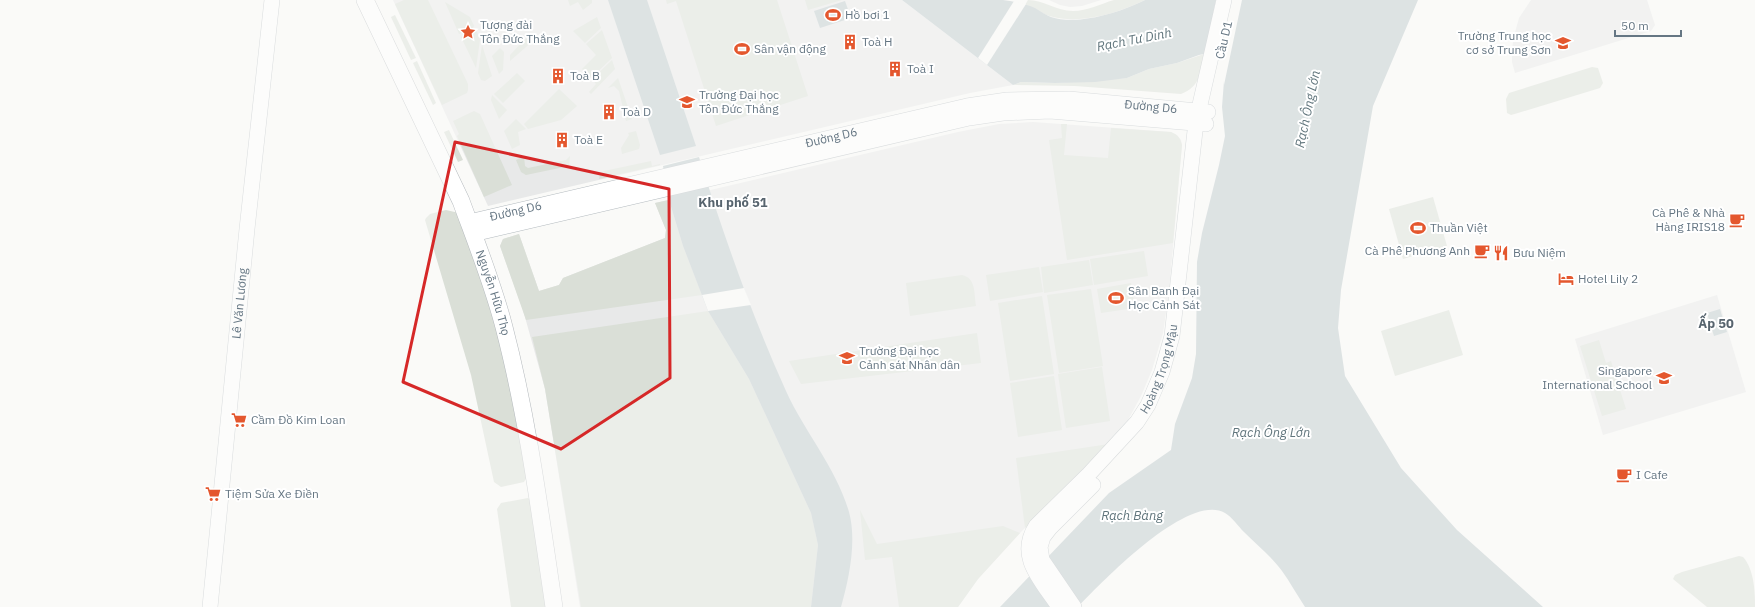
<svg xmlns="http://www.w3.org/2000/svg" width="1755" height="607" font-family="'IBM Plex Sans',sans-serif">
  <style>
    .built { fill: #e8e9e9 }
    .green { fill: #dadfd7 }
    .water { fill: #bbc7cb }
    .pier { fill: #fafaf8 }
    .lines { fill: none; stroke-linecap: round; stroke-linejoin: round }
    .secondary-casing { stroke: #b3babf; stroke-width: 16 }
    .primary-casing { stroke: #b5babe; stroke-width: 18 }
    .secondary { stroke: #fff; stroke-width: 15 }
    .primary { stroke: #fff; stroke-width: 17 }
    .marked { fill: none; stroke: #d62828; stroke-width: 3; stroke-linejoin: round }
    .labels { text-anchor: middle; stroke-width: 4; stroke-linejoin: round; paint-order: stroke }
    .poi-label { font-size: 12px; fill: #657683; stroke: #fff; text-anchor: start }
    .street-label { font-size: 12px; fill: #657683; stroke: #fff }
    .water-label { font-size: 13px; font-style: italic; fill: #60757c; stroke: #fff }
    .neighbourhood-label { font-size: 13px; font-weight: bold; fill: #57646e; stroke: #fff }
  </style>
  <rect width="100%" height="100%" fill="#fafaf8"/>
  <g class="built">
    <polygon points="393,0 902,0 1013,85 970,93 488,206"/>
    <polygon points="1049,0 1101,0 1082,6 1070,7 1060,5"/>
    <polygon points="1531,0 1647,0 1655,25 1651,31 1515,73 1512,62 1512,49 1514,36 1519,18"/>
    <polygon points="1033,122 1171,132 1177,135 1181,140 1182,145 1169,292 1163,333 1152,370 1141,396 1128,420 1109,444 1020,533 978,579 958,607 580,607 545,389 523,310 500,246 503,239 519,234 539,291 559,285 563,278 665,238 666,230 655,203 958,132 999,124"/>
    <polygon points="1717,295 1746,392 1603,435 1575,339"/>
  </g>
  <g class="green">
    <polygon points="404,0 428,0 468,84 468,90 467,93 442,105 395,4"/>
    <polygon points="568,0 592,0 592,3 583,10 578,2 570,6"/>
    <polygon points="666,0 777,0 808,96 716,126 676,1 667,4"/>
    <polygon points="805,0 842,0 808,10"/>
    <path d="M1028,0C1044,0 1056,11 1073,11C1088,11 1100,4 1114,0C1124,0 1136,0 1145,0C1118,13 1084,24 1053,17C1043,15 1035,8 1025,5Z"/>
    <polygon points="445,2 470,17 474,26 473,28 466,28 464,32 459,34"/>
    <polygon points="395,15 416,58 411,60 391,17"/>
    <polygon points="597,17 601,28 585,43 573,31"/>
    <polygon points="602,30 612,58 591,78 582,69 596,55 586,44"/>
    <polygon points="474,31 477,32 480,40 476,68 461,37 465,35 469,36"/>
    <polygon points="532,36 534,40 510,61 510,55 524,40"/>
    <polygon points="482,45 492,76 485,81 481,80 478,73"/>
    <polygon points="500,48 504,52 503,70 499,74 492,56"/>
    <path d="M1204,54C1201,72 1200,87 1181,94L1075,86L1013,85L1021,82L1055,83L1127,78L1149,69L1177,63Z"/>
    <polygon points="612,60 615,69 591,94 589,92 596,84 592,79"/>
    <polygon points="417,61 436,103 433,105 413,63"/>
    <polygon points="1592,67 1598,68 1603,83 1600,88 1518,113 1511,115 1507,113 1506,99 1509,93"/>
    <polygon points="517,73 525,81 503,103 494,94"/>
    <polygon points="618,78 632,119 626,121 619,91 614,86 608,88"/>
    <polygon points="559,89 577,106 561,120 528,129 524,124"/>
    <polygon points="492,95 507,110 499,119 491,100"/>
    <polygon points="474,111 480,114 512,185 484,197 457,136 459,134 453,121"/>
    <polygon points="516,119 526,129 518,132 520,145 512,149 504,131"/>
    <path d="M1061,124H1067L1064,155L1108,158L1111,128L1171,132C1178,135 1180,138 1182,145L1173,243L1067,260L1049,140L1062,138Z"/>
    <polygon points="449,130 463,160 458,162 444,132"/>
    <polygon points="636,131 640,145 639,149 622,154 621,148 629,135 628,133"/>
    <polygon points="524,156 525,166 528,168 566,160 570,156 569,166 526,175 521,172 516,160"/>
    <polygon points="651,161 652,166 660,164 660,165 599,179 600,174 604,171"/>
    <polygon points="1433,197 1447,246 1403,259 1389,209"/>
    <polygon points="669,200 683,246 702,295 526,320 500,246 503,239 519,234 539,291 559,285 563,278 665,238 666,230 655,203"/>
    <polygon points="446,210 459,213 482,275 512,380 528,475 524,482 501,487 494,482 471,375 425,220 426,218 430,214"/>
    <polygon points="1144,251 1148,276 1094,285 1090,259"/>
    <polygon points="1089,260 1093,285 1044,293 1041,267"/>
    <polygon points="1039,267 1043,292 990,301 986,275"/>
    <path d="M962,275C976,278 974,293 976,306L910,316L906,283Z"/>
    <polygon points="1131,283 1135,308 1101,313 1097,289"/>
    <polygon points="1091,289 1103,366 1059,373 1047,295"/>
    <polygon points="1042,296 1054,374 1010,381 998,303"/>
    <polygon points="1449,310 1463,355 1395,376 1381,331"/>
    <polygon points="708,311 749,379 811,513 818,545 811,607 581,607 545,389 532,337"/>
    <polygon points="977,333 981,363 801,384 789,361"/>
    <polygon points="1599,340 1606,363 1611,361 1626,409 1602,416 1580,346"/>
    <polygon points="1102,367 1110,421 1066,428 1058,374"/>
    <polygon points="1054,376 1062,430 1018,437 1010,383"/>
    <polygon points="1109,444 1025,528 1016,458"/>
    <polygon points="528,498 532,502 547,607 511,607 497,509 501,503"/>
    <polygon points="860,510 877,544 1003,526 1020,533 978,579 958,607 899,607 892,557 865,560"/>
    <path d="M1739,556L1743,557C1754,569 1755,591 1755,607H1707L1673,579L1675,575L1682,572Z"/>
  </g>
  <g class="water">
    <polygon points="608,0 647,0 696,146 660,155"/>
    <path d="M902,0C935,0 970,0 1003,0C1012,1 1026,4 1035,8C1040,11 1046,15 1051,17C1078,26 1121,12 1145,0H1418L1373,106L1341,290L1338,328L1345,376L1401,468L1457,530L1543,607H1305C1297,595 1290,582 1282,571C1272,557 1256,544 1244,532C1238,526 1232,517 1225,513C1188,492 1102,582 1078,607H1000L1109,493L1171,450L1175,424L1192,378L1196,354L1197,262L1202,233L1219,165L1225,136L1222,107L1225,68L1221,54L1218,51L1199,55L1177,63L1149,69L1127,78L1095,82L1055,83L1021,82L1013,85Z"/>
    <polygon points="845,1 851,18 820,28 814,11"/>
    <path d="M699,157C724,236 752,316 786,391C805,433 836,467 849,512C857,541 849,579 841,607H811L818,545L811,513L749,379L708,311L683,246L669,200L663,166Z"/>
    <polygon points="1720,309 1727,332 1714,336 1707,313"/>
  </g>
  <g class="pier">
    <polygon points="1216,0 1242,0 1224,85 1223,68 1220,55 1217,53 1204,56"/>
    <polygon points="1014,1 1026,4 987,65 978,58"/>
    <polygon points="744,288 751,305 708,311 702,295"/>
  </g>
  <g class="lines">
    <defs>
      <g id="secondary">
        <path id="s1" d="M469,222L967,106L1007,100L1069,99L1208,112"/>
        <polyline points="473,234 969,118 1003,113 1050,111 1206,124"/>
        <path id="s2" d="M210,607L247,229L272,0"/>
        <path id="s3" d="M1059,607C1042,581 1016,557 1036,526L1089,474L1137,422L1148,405L1162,372L1172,336L1196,122L1224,0"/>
        <polyline points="1074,607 1042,560 1040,547 1043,537 1050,528 1093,485"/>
      </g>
      <g id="primary">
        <path id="s4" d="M365,0L461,201C476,242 493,284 504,327C528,419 540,513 554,607"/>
      </g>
    </defs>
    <use href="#secondary" class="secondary-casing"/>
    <use href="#primary" class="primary-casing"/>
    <use href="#secondary" class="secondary"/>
    <use href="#primary" class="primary"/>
  </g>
  <path d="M0 0H1755V607H0ZM455,142L669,189L670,378L561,449L403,382Z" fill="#fafaf8" fill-opacity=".55" fill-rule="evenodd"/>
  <path class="marked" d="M455,142L669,189L670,378L561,449L403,382Z"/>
  <defs>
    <symbol id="stadium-bare" viewBox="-9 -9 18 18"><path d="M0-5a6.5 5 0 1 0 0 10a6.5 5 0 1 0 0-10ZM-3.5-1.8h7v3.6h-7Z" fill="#e4572e" stroke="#fff" stroke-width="2.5" paint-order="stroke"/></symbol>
    <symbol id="sight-bare" viewBox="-9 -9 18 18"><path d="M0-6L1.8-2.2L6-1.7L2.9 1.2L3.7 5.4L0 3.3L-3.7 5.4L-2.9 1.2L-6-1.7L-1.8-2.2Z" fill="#e4572e" stroke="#fff" stroke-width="2.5" paint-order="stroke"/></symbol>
    <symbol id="building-bare" viewBox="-9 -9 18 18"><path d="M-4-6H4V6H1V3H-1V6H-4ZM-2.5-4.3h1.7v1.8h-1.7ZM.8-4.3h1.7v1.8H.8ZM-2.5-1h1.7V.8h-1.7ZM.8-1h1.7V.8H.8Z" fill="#e4572e" stroke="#fff" stroke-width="2.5" paint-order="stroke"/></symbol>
    <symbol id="school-bare" viewBox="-9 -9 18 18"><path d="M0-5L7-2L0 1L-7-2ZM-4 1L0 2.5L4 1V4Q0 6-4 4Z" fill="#e4572e" stroke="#fff" stroke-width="2.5" paint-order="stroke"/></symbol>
    <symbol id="university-bare" viewBox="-9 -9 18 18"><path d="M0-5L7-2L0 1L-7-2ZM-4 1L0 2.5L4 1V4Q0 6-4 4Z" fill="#e4572e" stroke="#fff" stroke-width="2.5" paint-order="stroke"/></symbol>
    <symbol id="cafe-bare" viewBox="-9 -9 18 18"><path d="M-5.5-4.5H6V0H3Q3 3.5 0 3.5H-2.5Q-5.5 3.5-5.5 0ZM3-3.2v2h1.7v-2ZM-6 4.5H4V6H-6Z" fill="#e4572e" stroke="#fff" stroke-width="2.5" paint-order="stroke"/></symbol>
    <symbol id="restaurant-bare" viewBox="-9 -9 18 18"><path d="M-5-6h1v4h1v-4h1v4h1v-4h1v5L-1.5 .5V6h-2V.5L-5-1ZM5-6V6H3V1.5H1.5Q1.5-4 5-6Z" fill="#e4572e" stroke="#fff" stroke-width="2.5" paint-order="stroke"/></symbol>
    <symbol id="hotel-bare" viewBox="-9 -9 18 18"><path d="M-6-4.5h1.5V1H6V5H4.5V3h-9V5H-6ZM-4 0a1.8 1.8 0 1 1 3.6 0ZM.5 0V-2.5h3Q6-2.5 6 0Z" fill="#e4572e" stroke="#fff" stroke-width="2.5" paint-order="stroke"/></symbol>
    <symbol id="supermarket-bare" viewBox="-9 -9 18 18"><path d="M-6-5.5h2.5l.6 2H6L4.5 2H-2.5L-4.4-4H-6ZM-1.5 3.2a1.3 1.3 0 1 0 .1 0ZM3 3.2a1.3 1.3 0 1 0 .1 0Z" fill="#e4572e" stroke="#fff" stroke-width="2.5" paint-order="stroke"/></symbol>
  </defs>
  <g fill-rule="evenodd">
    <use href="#stadium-bare" x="822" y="4" width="22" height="22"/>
    <use href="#sight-bare" x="457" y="21" width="22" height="22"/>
    <use href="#building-bare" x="839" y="31" width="22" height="22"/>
    <use href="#school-bare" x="1552" y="32" width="22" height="22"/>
    <use href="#stadium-bare" x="731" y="38" width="22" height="22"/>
    <use href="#building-bare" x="884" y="58" width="22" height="22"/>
    <use href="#building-bare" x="547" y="65" width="22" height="22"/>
    <use href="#university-bare" x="676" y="91" width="22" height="22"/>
    <use href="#building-bare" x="598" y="101" width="22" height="22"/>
    <use href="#building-bare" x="551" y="129" width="22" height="22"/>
    <use href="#cafe-bare" x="1726" y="209" width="22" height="22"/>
    <use href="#stadium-bare" x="1407" y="217" width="22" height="22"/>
    <use href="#cafe-bare" x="1471" y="240" width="22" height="22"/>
    <use href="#restaurant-bare" x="1490" y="242" width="22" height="22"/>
    <use href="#hotel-bare" x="1555" y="268" width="22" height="22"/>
    <use href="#stadium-bare" x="1105" y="287" width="22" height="22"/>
    <use href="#university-bare" x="836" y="347" width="22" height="22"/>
    <use href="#school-bare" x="1653" y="367" width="22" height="22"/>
    <use href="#supermarket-bare" x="228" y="409" width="22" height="22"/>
    <use href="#cafe-bare" x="1613" y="464" width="22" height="22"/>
    <use href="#supermarket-bare" x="202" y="483" width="22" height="22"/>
  </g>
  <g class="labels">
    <g class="poi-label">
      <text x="845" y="19">Hồ bơi 1</text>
      <text x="480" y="29">Tượng đài<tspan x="480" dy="14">Tôn Đức Thắng</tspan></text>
      <text x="1551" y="40" text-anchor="end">Trường Trung học<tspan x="1551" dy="14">cơ sở Trung Sơn</tspan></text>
      <text x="862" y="46">Toà H</text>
      <text x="754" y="53">Sân vận động</text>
      <text x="907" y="73">Toà I</text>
      <text x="570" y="80">Toà B</text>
      <text x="699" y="99">Trường Đại học<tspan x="699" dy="14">Tôn Đức Thắng</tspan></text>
      <text x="621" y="116">Toà D</text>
      <text x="574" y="144">Toà E</text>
      <text x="1725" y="217" text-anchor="end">Cà Phê &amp; Nhà<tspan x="1725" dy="14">Hàng IRIS18</tspan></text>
      <text x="1430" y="232">Thuần Việt</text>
      <text x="1470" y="255" text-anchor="end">Cà Phê Phương Anh</text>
      <text x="1513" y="257">Bưu Niệm</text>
      <text x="1578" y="283">Hotel Lily 2</text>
      <text x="1128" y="295">Sân Banh Đại<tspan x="1128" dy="14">Học Cảnh Sát</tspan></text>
      <text x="859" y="355">Trường Đại học<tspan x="859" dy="14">Cảnh sát Nhân dân</tspan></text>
      <text x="1652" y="375" text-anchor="end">Singapore<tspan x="1652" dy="14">International School</tspan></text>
      <text x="251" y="424">Cầm Đồ Kim Loan</text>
      <text x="1636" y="479">I Cafe</text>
      <text x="225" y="498">Tiệm Sửa Xe Điền</text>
    </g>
    <g class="street-label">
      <text transform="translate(1224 40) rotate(-77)" y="4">Cầu D1</text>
      <text dy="4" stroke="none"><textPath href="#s1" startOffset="696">Đường D6</textPath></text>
      <text dy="4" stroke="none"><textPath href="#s1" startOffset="372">Đường D6</textPath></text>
      <text dy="4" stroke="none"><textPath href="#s1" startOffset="48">Đường D6</textPath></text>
      <text dy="4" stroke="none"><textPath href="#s4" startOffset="320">Nguyễn Hữu Thọ</textPath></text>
      <text dy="4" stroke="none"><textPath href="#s2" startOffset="305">Lê Văn Lương</textPath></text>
      <text dy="4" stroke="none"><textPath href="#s3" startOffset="294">Hoàng Trọng Mậu</textPath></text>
    </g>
    <g class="water-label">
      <text transform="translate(1134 39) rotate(-11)" y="5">Rạch Tư Dinh</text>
      <text transform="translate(1307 109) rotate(-78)" y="5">Rạch Ông Lớn</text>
      <text x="1271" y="437">Rạch Ông Lớn</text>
      <text x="1132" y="520">Rạch Bàng</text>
    </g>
    <g class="neighbourhood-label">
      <text x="733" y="207">Khu phố 51</text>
      <text x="1716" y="328">Ấp 50</text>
    </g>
  </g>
  <path d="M1615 30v6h66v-6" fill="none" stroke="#657683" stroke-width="2"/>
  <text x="1621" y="30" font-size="12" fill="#657683" stroke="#ffffff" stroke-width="3" paint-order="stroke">50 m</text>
</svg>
